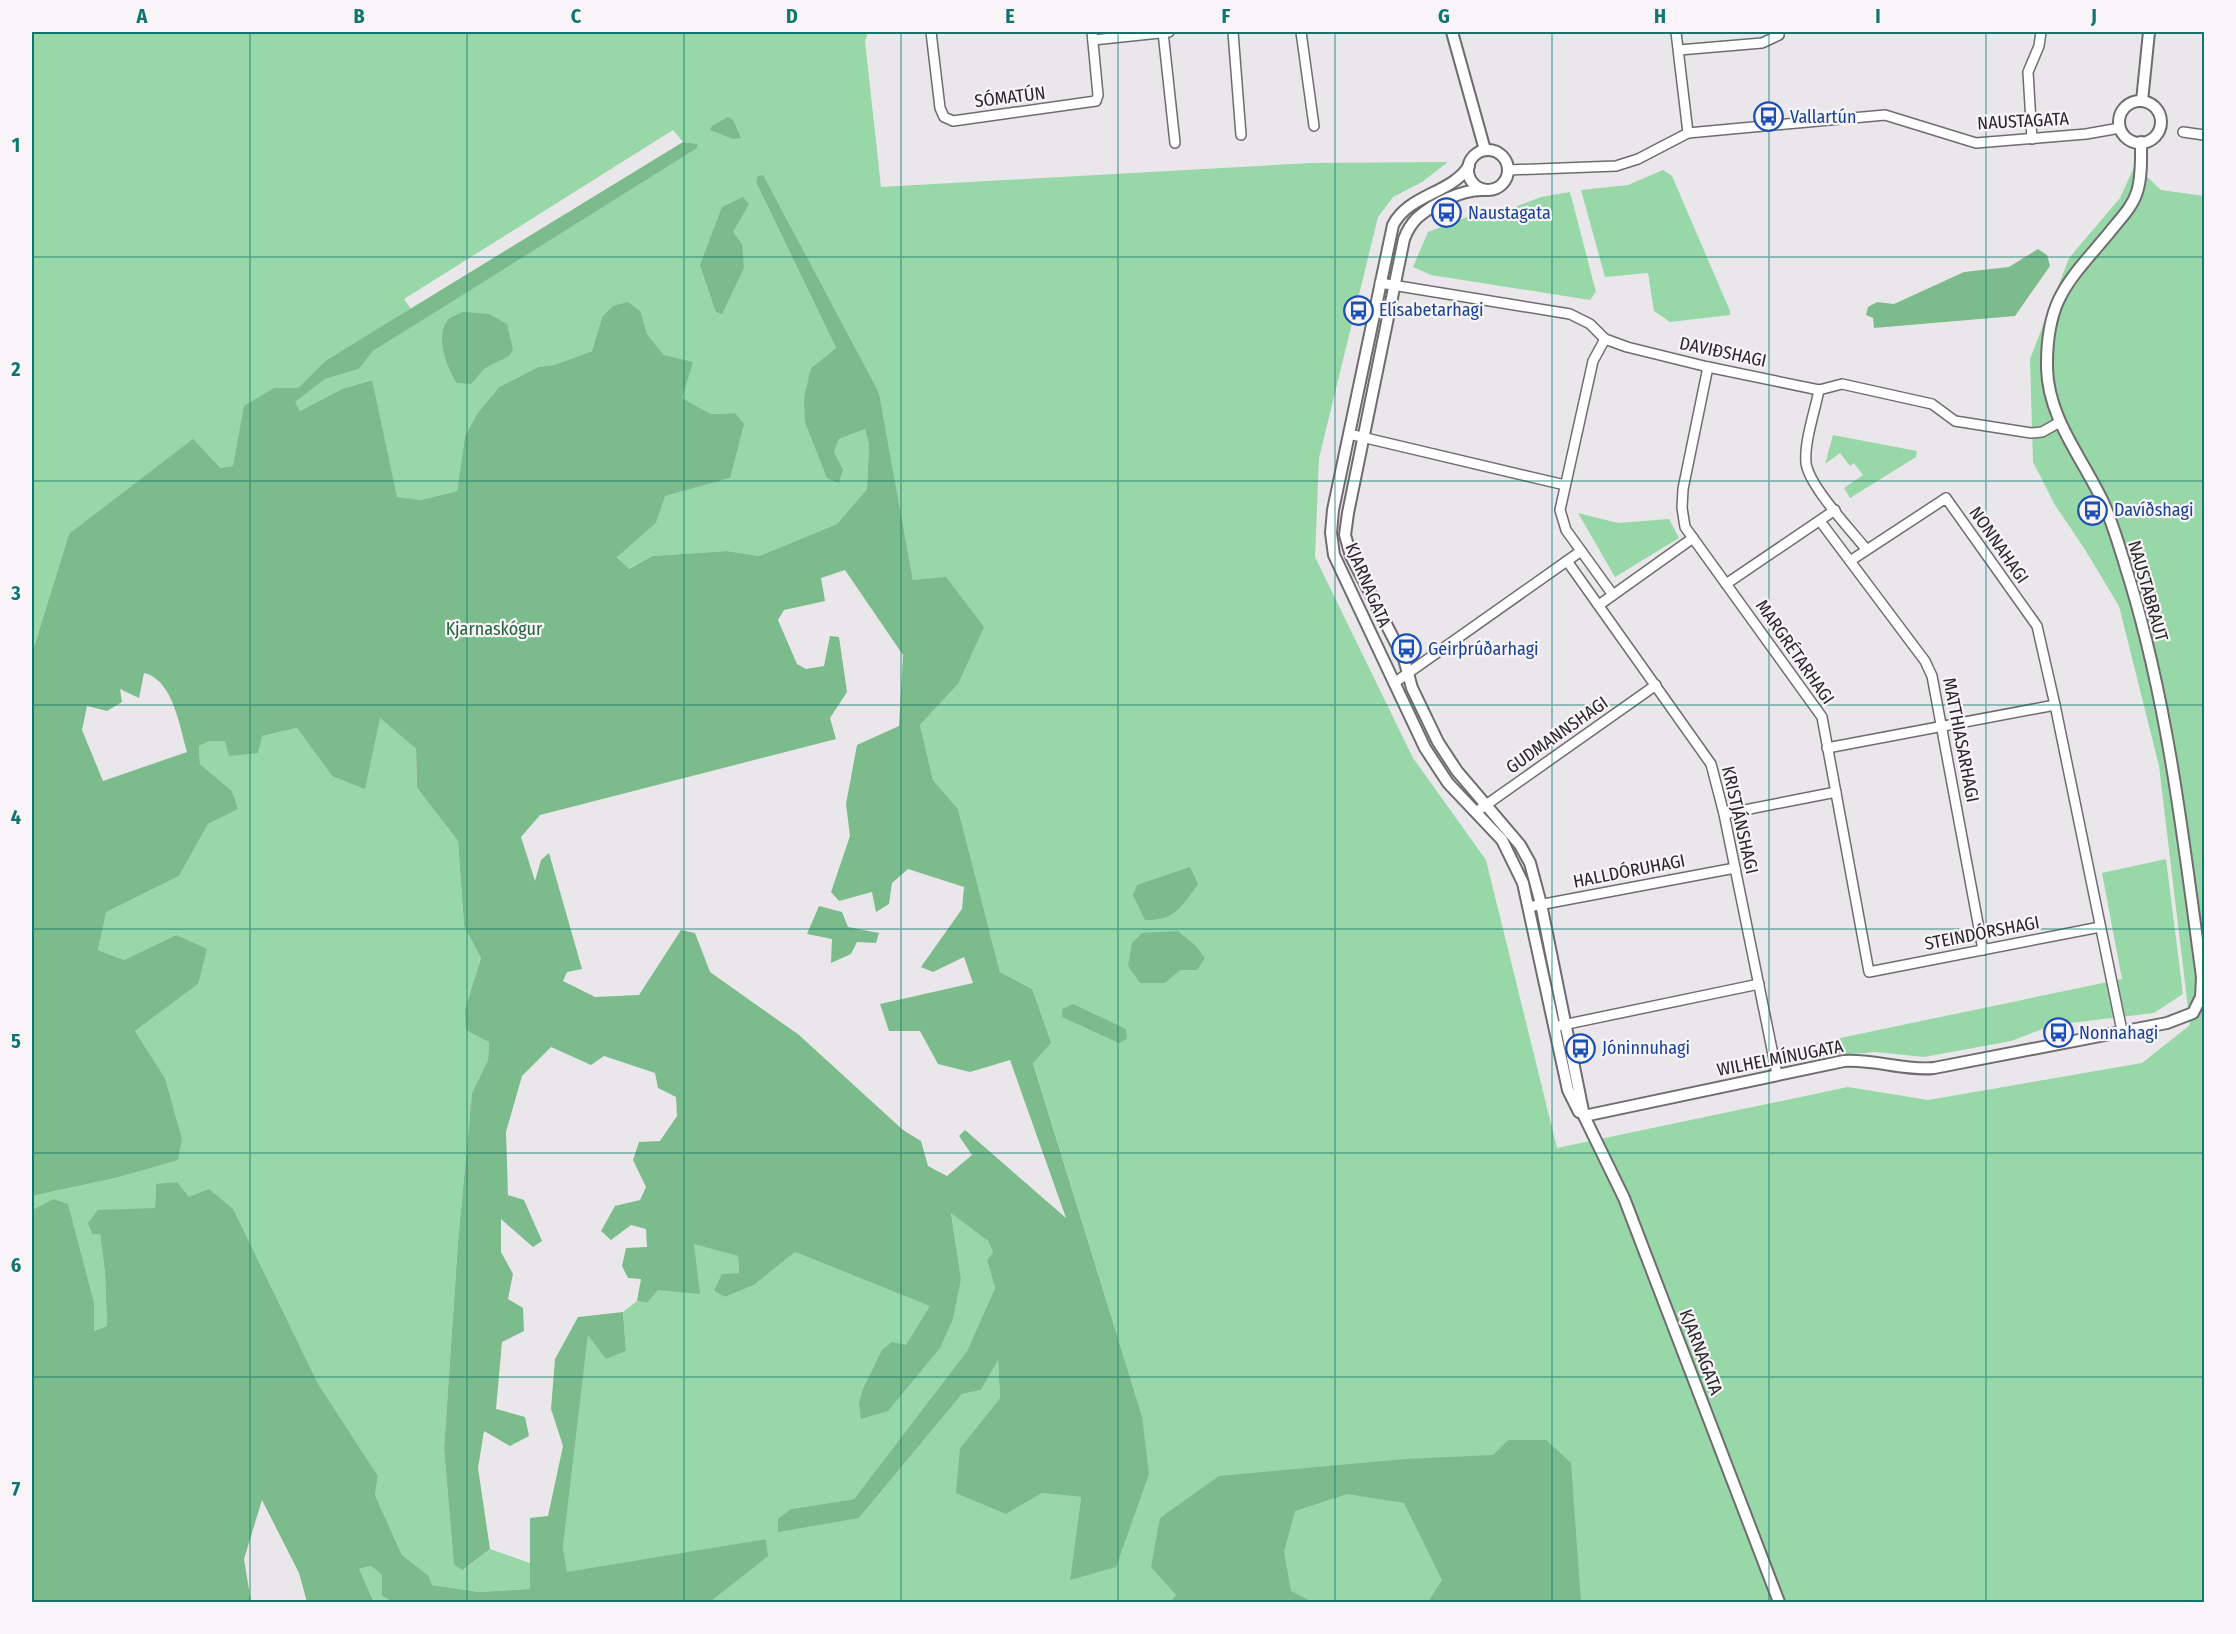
<svg xmlns="http://www.w3.org/2000/svg" width="2236" height="1634" font-family="'Fira Sans Condensed',sans-serif">
  <style>
    .green { fill: #98d7a8 }
    .forest { fill: #7cbb8c; fill-rule: evenodd }
    .lines { fill: none; stroke-linecap: round; stroke-linejoin: round }
    .minor-casing { stroke: #6f6c6f; stroke-width: 12 }
    .tertiary-casing { stroke: #6f6c6f; stroke-width: 14 }
    .minor { stroke: #fff; stroke-width: 9 }
    .tertiary { stroke: #fff; stroke-width: 10 }
    .grid { fill: none; stroke: #0f766e; stroke-width: 1.5; stroke-opacity: 0.55 }
    .labels { text-anchor: middle; stroke-width: 4.5; stroke-linejoin: round; paint-order: stroke }
    .street-label { font-size: 18px; fill: #282628; stroke: #f8f4f8 }
    .transit-label { font-size: 18px; fill: #164399; stroke: #f8f4f8; text-anchor: start }
    .park-label { font-size: 18px; fill: #216539; stroke: #f8f4f8 }
    .neatline { fill: none; stroke: #0f766e; stroke-width: 2 }
    .grid-label { font-size: 20px; text-anchor: middle; font-weight: bold; fill: #0f766e }
  </style>
  <rect width="100%" height="100%" fill="#eae7eb"/>
  <g class="green">
    <polygon points="32,32 868,32 865,41 881,187 1310,163 1448,162 1422,182 1393,197 1378,217 1319,458 1315,557 1413,758 1486,860 1557,1148 1848,1087 1928,1100 2142,1063 2190,1025 2159,766 2119,606 2084,548 2055,505 2033,462 2030,359 2069,258 2120,198 2135,165 2161,190 2204,196 2204,1602 710,1602 767,1556 766,1539 567,1573 563,1547 588,1334 606,1358 626,1351 623,1312 637,1301 647,1303 694,1243 738,1256 739,1273 714,1291 725,1297 754,1285 795,1252 931,1306 861,1419 961,1278 951,1212 988,1241 993,1252 987,1260 995,1288 967,1351 854,1499 791,1509 859,1518 962,1394 981,1390 998,1359 1000,1398 960,1448 1006,1514 1042,1493 1081,1497 1070,1580 1142,1416 1033,1062 1032,989 1000,972 958,809 933,780 920,725 958,684 913,580 879,393 756,182 836,348 811,368 805,422 843,469 834,452 839,439 865,429 869,445 867,489 837,524 759,556 727,551 652,556 628,569 617,556 656,523 664,496 730,478 735,413 711,414 682,398 664,355 647,334 641,312 602,317 592,351 554,365 538,367 499,387 477,414 465,436 457,491 420,500 397,498 371,380 342,389 300,411 294,402 325,379 359,369 373,351 697,144 683,142 673,130 404,299 411,309 325,361 298,388 274,388 234,466 220,468 69,534 32,653"/>
    <polygon points="1663,170 1672,176 1730,311 1730,315 1670,322 1654,311 1648,273 1605,277 1581,190 1628,185"/>
    <polygon points="1570,192 1596,292 1590,300 1431,275 1413,267 1428,232 1470,216 1486,218 1541,197"/>
    <polygon points="1833,435 1917,451 1916,457 1850,498 1844,488 1863,475 1854,463 1850,466 1840,453 1825,464"/>
    <polygon points="1578,513 1618,523 1669,519 1679,538 1615,577"/>
    <polygon points="380,718 416,749 417,788 458,841 464,926 481,958 465,1009 489,1041 488,1060 472,1093 458,1242 444,1449 454,1564 464,1570 490,1549 530,1563 530,1589 479,1592 432,1585 429,1576 402,1555 375,1495 378,1476 317,1382 176,1182 156,1185 155,1208 92,1234 100,1234 105,1273 107,1326 94,1331 94,1303 53,1199 32,1210 32,1196 115,1178 182,1138 165,1078 135,1031 198,984 176,935 124,960 98,950 105,912 179,876 208,824 237,809 232,791 200,764 199,746 208,741 262,736 297,728 332,776"/>
    <polygon points="2166,859 2183,994 2154,1013 2053,1025 2011,1041 1924,1057 1876,1052 1786,1059 1778,1051 2122,979 2102,873"/>
    <polygon points="371,1566 382,1575 382,1596 393,1602 374,1602 359,1569"/>
  </g>
  <g class="forest">
    <polygon points="728,117 733,120 741,138 733,139 710,130 712,126"/>
    <path d="M683,142L697,144V148L373,351L359,369L325,379L295,402L300,411L342,389L372,380L397,497L420,500L457,491L465,436L477,414L499,387L538,367L554,365L592,351L602,317L613,306L628,302L641,312L647,334L664,355L693,362L682,398L711,414L735,413L744,424L730,478L665,496L656,523L617,557L629,569L652,556L727,551L759,556L837,524L867,489L869,445L865,429L839,439L834,452L843,469L839,483L827,478L805,422L804,398L811,368L836,348L756,182L758,176L763,175L879,393L913,580L946,577L984,627L958,684L920,725L933,780L958,809L1000,972L1032,989L1051,1043L1033,1063L1142,1416L1149,1474L1116,1567L1070,1580L1081,1497L1042,1493L1006,1514L956,1493L960,1448L1000,1398L998,1360L981,1390L962,1394L859,1518L778,1532V1519L791,1509L854,1499L967,1351L995,1288L987,1260L993,1252L988,1241L951,1213L961,1278L953,1319L940,1348L888,1411L861,1419L859,1403L863,1389L882,1350L892,1342L906,1345L930,1306L795,1252L754,1285L725,1297L714,1291L722,1274L739,1273L738,1256L694,1244L700,1294L658,1290L647,1303L637,1301L641,1279L628,1278L622,1266L626,1248L647,1247L646,1229L631,1225L611,1240L601,1231L615,1206L640,1200L646,1187L633,1160L639,1142L660,1141L677,1116L676,1097L658,1088L655,1073L604,1056L591,1065L551,1047L522,1076L506,1132L508,1195L524,1200L542,1241L533,1247L501,1219V1252L513,1274L508,1299L523,1308L524,1331L502,1342L496,1409L525,1417L529,1436L510,1446L484,1431L478,1468L490,1549L463,1570L454,1565L444,1449L458,1242L472,1093L488,1060L489,1042L466,1030L465,1009L481,958L464,926L458,841L417,788L416,749L380,718L365,789L332,776L297,728L262,736L258,753L229,756L225,741H209L199,746L200,764L232,791L238,809L208,824L179,876L106,912L98,950L124,960L176,935L207,949L198,984L135,1031L165,1078L182,1138L178,1160L115,1178L32,1196V653L69,534L193,439L220,468L233,466L244,406L274,388H298L325,361ZM845,570L903,655L899,726L857,745L846,804L850,836L831,892L839,901L872,892L876,912L889,904L892,883L908,869L964,887L962,909L921,967L933,972L964,957L973,983L880,1004L889,1031H920L938,1064L970,1072L1010,1060L1066,1218L965,1130L959,1136L972,1155L947,1176L928,1166L921,1141L903,1130L799,1035L710,972L695,933L681,930L639,995L595,997L563,981L567,972L582,969L549,853L541,860L535,881L521,837L540,815L836,739L830,718L847,692L839,637L830,636L824,666L806,669L797,664L778,620L784,610L825,601L821,578ZM144,673C173,679 180,728 187,752L103,781L82,730L87,706L107,711L122,702L120,689L139,698Z"/>
    <polygon points="743,197 749,204 733,232 742,244 744,268 722,314 716,312 700,265 722,207"/>
    <polygon points="2038,249 2047,255 2050,266 2015,316 1874,328 1873,318 1866,315 1868,307 1877,302 1894,304 1964,272 2009,267"/>
    <path d="M463,312L489,314L507,324L513,350L509,356L485,368L471,384L457,383C447,369 433,332 450,318C453,316 459,314 463,312Z"/>
    <path d="M1190,867L1198,884C1182,906 1175,921 1145,920L1133,895L1137,885Z"/>
    <polygon points="819,906 842,912 848,927 879,933 876,943 857,942 851,954 831,963 832,939 807,934"/>
    <polygon points="1178,931 1196,946 1205,958 1197,970 1180,970 1165,983 1140,983 1128,966 1132,943 1142,933"/>
    <polygon points="1073,1004 1126,1029 1127,1039 1119,1043 1062,1017 1062,1009"/>
    <polygon points="177,1182 189,1197 209,1189 233,1209 317,1382 378,1476 375,1495 402,1555 429,1576 432,1585 479,1592 530,1589 530,1518 548,1516 563,1446 551,1409 555,1359 578,1317 623,1312 626,1351 606,1359 588,1335 563,1547 567,1572 766,1539 768,1556 710,1602 393,1602 382,1596 382,1575 371,1566 359,1569 374,1602 307,1602 299,1573 262,1500 244,1559 251,1602 32,1602 32,1210 53,1199 68,1204 94,1303 94,1331 107,1326 105,1273 100,1234 92,1234 88,1223 98,1210 155,1208 156,1184"/>
    <polygon points="1508,1440 1546,1440 1571,1463 1581,1602 1428,1602 1442,1580 1404,1503 1347,1494 1295,1511 1284,1552 1291,1591 1312,1602 1171,1602 1176,1595 1151,1567 1160,1518 1219,1476 1405,1459 1493,1455"/>
  </g>
  <g class="lines">
    <defs>
      <g id="minor">
        <polyline points="931,32 940,108 944,117 953,121 1096,101 1098,95 1092,32"/>
        <polyline points="1163,32 1175,143"/>
        <polyline points="1233,32 1241,135"/>
        <polyline points="1301,32 1314,126"/>
        <polyline points="1676,32 1688,133"/>
        <polyline points="1093,40 1169,32"/>
        <polyline points="1679,50 1762,43 1779,35 1779,32"/>
        <polyline points="2183,132 2204,135"/>
        <polyline points="2032,139 2028,72 2039,46 2041,32"/>
        <polyline points="1508,170 1616,166 1638,159 1688,133 1885,115 1976,143 2086,134 2120,128"/>
        <polyline points="1380,283 1570,314 1590,324 1605,339 1627,347 1708,367 1819,390 1842,384 1932,404 1955,421 2031,433 2042,432 2060,422"/>
        <polyline points="1605,339 1593,361 1560,510 1566,530 1613,595"/>
        <polyline points="1708,367 1683,489 1682,508 1685,527 1822,717 1869,972 2100,927"/>
        <path d="M1819,390C1815,411 1804,442 1806,463C1809,486 1850,529 1866,549"/>
        <polyline points="1349,434 1565,485"/>
        <polyline points="1820,521 1850,561"/>
        <polyline points="1567,561 1711,764 1724,814 1777,1074"/>
        <polyline points="1726,584 1835,510"/>
        <polyline points="1599,605 1693,538"/>
        <polyline points="1394,683 1581,551"/>
        <polyline points="1827,748 2055,705"/>
        <polyline points="1476,812 1656,685"/>
        <polyline points="1724,814 1836,792"/>
        <polyline points="1528,907 1735,868"/>
        <polyline points="1983,950 1932,676 1925,661 1850,561 1946,498 2037,626 2055,705 2122,1031"/>
        <polyline points="1558,1026 1759,984"/>
      </g>
      <g id="tertiary">
        <polyline points="1452,32 1485,150"/>
        <polyline points="2142,101 2149,32"/>
        <circle cx="2140" cy="122" r="21"/>
        <circle cx="1488" cy="170" r="20"/>
        <path d="M1469,166C1451,194 1409,194 1393,225L1333,510L1331,533L1334,555L1425,748L1448,783L1502,840L1523,883L1568,1090L1579,1112"/>
        <path d="M1484,190C1462,189 1433,204 1417,218C1411,224 1407,231 1404,239L1348,513L1345,535L1351,556L1404,659L1412,688L1438,742L1457,771L1520,845L1530,863L1541,904L1584,1116L1624,1198L1779,1602"/>
        <path d="M1584,1116L1844,1061C1875,1059 1904,1071 1934,1068L2167,1023L2193,1013L2201,997L2202,977C2184,844 2169,710 2130,581C2122,556 2115,529 2104,504C2084,460 2048,419 2047,368C2046,299 2068,282 2109,233C2119,220 2132,208 2137,192C2142,176 2141,158 2141,142"/>
      </g>
    </defs>
    <use href="#minor" class="minor-casing"/>
    <use href="#tertiary" class="tertiary-casing"/>
    <use href="#minor" class="minor"/>
    <use href="#tertiary" class="tertiary"/>
  </g>
  <path class="grid" d="M250,32V1602M467,32V1602M684,32V1602M901,32V1602M1118,32V1602M1335,32V1602M1552,32V1602M1769,32V1602M1986,32V1602M32,257H2204M32,481H2204M32,705H2204M32,929H2204M32,1153H2204M32,1377H2204"/>
  <defs>
    <symbol id="bus-ring" viewBox="-11 -11 22 22"><circle r="9.5" fill="#f8f4f8" stroke="#1a4fb4" stroke-width="1.5"/><path d="M-5-6H5V4H4V6H2V4H-2V6H-4V4H-5ZM-3.5-4V0h7V-4ZM-3.5 1.2v1.5H-2V1.2ZM2 1.2v1.5H3.5V1.2Z" fill="#1a4fb4"/></symbol>
  </defs>
  <g fill-rule="evenodd">
    <use href="#bus-ring" x="1752" y="100" width="33" height="33"/>
    <use href="#bus-ring" x="1430" y="196" width="33" height="33"/>
    <use href="#bus-ring" x="1342" y="294" width="33" height="33"/>
    <use href="#bus-ring" x="2076" y="494" width="33" height="33"/>
    <use href="#bus-ring" x="1390" y="632" width="33" height="33"/>
    <use href="#bus-ring" x="2042" y="1016" width="33" height="33"/>
    <use href="#bus-ring" x="1564" y="1032" width="33" height="33"/>
  </g>
  <g class="labels">
    <g class="street-label">
      <text transform="translate(1010 97) rotate(-7)" y="6">SÓMATÚN</text>
      <text transform="translate(2023 121) rotate(-3)" y="6">NAUSTAGATA</text>
      <text transform="translate(1723 352) rotate(12)" y="6">DAVIÐSHAGI</text>
      <text transform="translate(1999 545) rotate(55)" y="6">NONNAHAGI</text>
      <text transform="translate(1368 585) rotate(67)" y="6">KJARNAGATA</text>
      <text transform="translate(2148 591) rotate(74)" y="6">NAUSTABRAUT</text>
      <text transform="translate(1795 652) rotate(55)" y="6">MARGRÉTARHAGI</text>
      <text transform="translate(1557 735) rotate(-35)" y="6">GUDMANNSHAGI</text>
      <text transform="translate(1961 740) rotate(79)" y="6">MATTHIASARHAGI</text>
      <text transform="translate(1740 820) rotate(77)" y="6">KRISTJÁNSHAGI</text>
      <text transform="translate(1629 871) rotate(-11)" y="6">HALLDÓRUHAGI</text>
      <text transform="translate(1982 933) rotate(-11)" y="6">STEINDÓRSHAGI</text>
      <text transform="translate(1780 1058) rotate(-11)" y="6">WILHELMÍNUGATA</text>
      <text transform="translate(1701 1352) rotate(69)" y="6">KJARNAGATA</text>
    </g>
    <g class="transit-label">
      <text x="1790" y="123">Vallartún</text>
      <text x="1468" y="219">Naustagata</text>
      <text x="1379" y="316">Elísabetarhagi</text>
      <text x="2114" y="516">Davíðshagi</text>
      <text x="1428" y="655">Geirþrúðarhagi</text>
      <text x="2079" y="1039">Nonnahagi</text>
      <text x="1602" y="1054">Jóninnuhagi</text>
    </g>
    <g class="park-label">
      <text x="494" y="635">Kjarnaskógur</text>
    </g>
  </g>
  <rect width="2236" height="1634" fill="none" stroke="#f8f4f8" stroke-width="66"/>
  <rect x="33" y="33" width="2170" height="1568" class="neatline"/>
  <g class="grid-label">
    <text x="142" y="23">A</text>
    <text x="359" y="23">B</text>
    <text x="576" y="23">C</text>
    <text x="792" y="23">D</text>
    <text x="1010" y="23">E</text>
    <text x="1226" y="23">F</text>
    <text x="1444" y="23">G</text>
    <text x="1660" y="23">H</text>
    <text x="1878" y="23">I</text>
    <text x="2094" y="23">J</text>
    <text x="16" y="152">1</text>
    <text x="16" y="376">2</text>
    <text x="16" y="600">3</text>
    <text x="16" y="824">4</text>
    <text x="16" y="1048">5</text>
    <text x="16" y="1272">6</text>
    <text x="16" y="1496">7</text>
  </g>
</svg>
